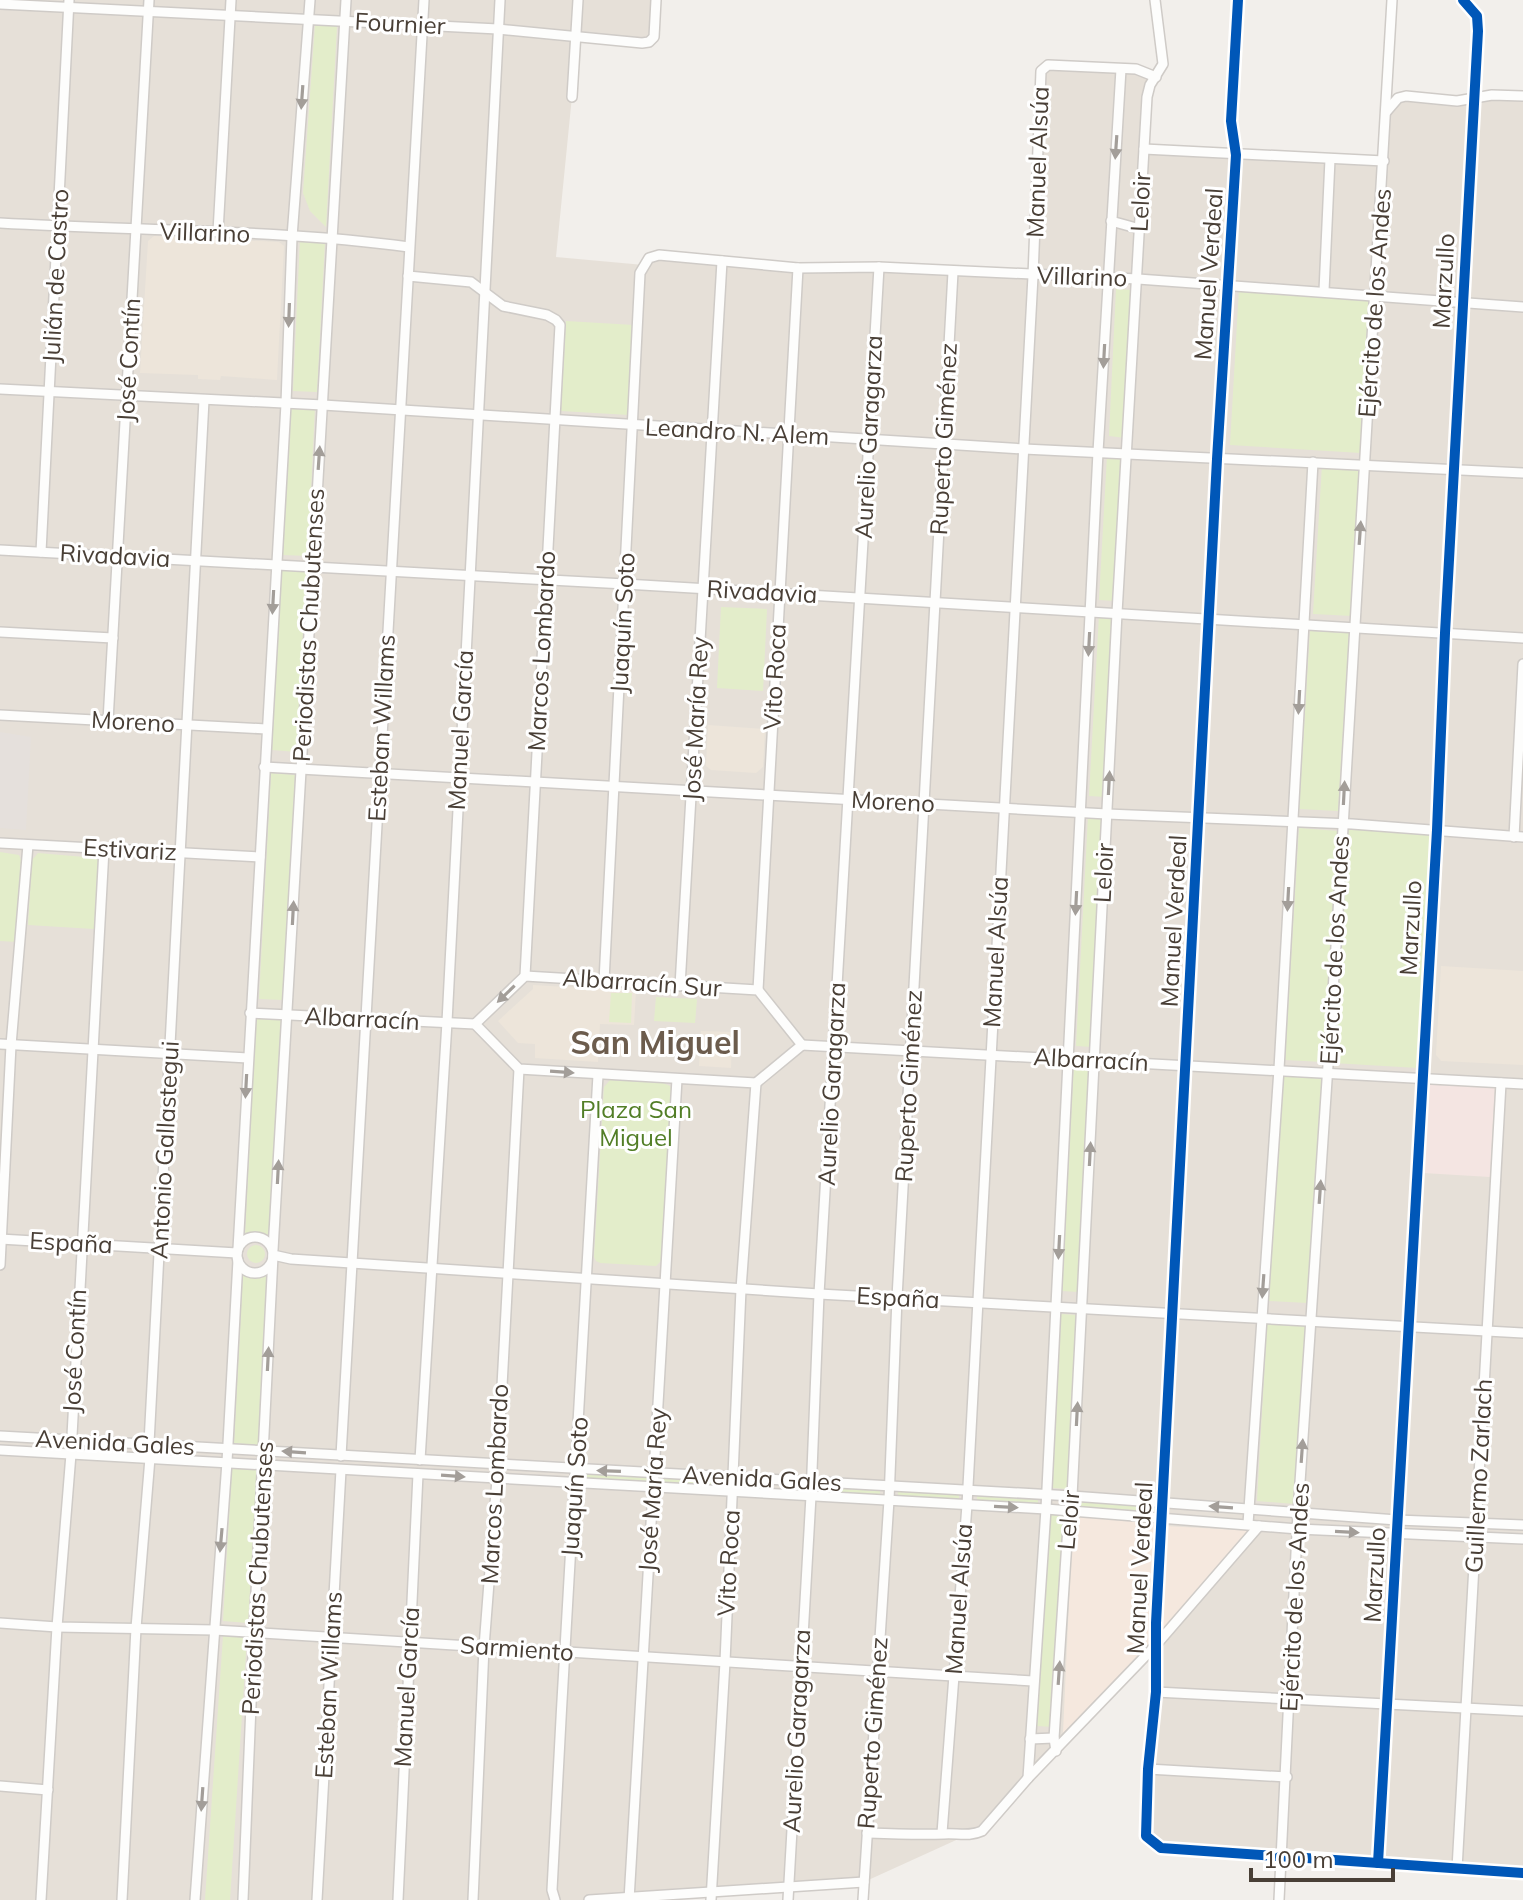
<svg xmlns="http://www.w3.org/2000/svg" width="1523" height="1900" font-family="Mulish,sans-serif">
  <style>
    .residential { fill: #e6e0d8 }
    .commercial { fill: #f5e8de }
    .industrial { fill: #e5e0dc }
    .education { fill: #ede5da }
    .medical { fill: #f4e5e2 }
    .green { fill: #e3edca }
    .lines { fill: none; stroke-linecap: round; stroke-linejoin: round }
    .minor-casing { stroke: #cfcbc7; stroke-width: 12 }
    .minor { stroke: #fdfdfc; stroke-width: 9 }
    .cycleway-casing { stroke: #fff; stroke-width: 15 }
    .cycleway { stroke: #0057b8; stroke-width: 10 }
    .oneway { fill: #a39e99 }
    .labels { text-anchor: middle; stroke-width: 6; stroke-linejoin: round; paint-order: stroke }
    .street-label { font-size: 24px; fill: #493f36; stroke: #fff }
    .park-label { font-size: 24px; fill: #527e26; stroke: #fff }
    .district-label { font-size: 32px; font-weight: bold; fill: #6c5c4d; stroke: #fff }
  </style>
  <rect width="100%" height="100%" fill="#f2efeb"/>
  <polygon class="residential" points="0,0 656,0 649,42 578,36 556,257 644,265 649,258 798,268 1032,276 1041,71 1048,65 1121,69 1156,77 1150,85 1144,149 1383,161 1386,112 1398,98 1457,101 1523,96 1523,1873 1161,1848 1146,1836 1156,1647 976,1831 864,1882 589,1900 0,1900"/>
  <g class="commercial">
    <polygon points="1073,1515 1156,1521 1149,1645 1063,1733"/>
    <polygon points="1165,1526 1258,1531 1157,1643"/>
  </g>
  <polygon class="industrial" points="0,732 31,737 26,830 0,828"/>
  <g class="education">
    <polygon points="154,236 279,242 284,246 277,380 221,376 220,380 198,379 198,375 140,373 148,241"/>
    <polygon points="708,725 765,729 763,767 756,773 711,770 706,766"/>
    <polygon points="1441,966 1523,971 1523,1065 1441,1061 1436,1055"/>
    <polygon points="533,985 636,991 634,1025 600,1024 598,1062 535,1058 535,1044 518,1043 498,1021 533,989"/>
    <polygon points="701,1031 732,1032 731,1068 699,1066"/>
  </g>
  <polygon class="medical" points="1427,1081 1495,1085 1490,1177 1423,1173"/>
  <g class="green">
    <polygon points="315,25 337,26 326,227 310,211 303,193"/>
    <polygon points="300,239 325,241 317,392 293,391"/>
    <polygon points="1116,289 1132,290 1125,438 1109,436"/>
    <polygon points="1239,289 1371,298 1361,453 1230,445"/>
    <polygon points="566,321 634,325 629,415 561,411"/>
    <polygon points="291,403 315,405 308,556 283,555"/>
    <polygon points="1107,456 1123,457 1115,601 1099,600"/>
    <polygon points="1322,465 1361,468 1352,616 1313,614"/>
    <polygon points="281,570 306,571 297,752 272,750"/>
    <polygon points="721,607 767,609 763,691 717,688"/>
    <polygon points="1099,615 1115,616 1105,797 1089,796"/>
    <polygon points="1310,631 1349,633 1338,811 1299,809"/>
    <polygon points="271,773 295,775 283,1000 259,999"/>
    <polygon points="1088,817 1104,818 1092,1047 1076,1046"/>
    <polygon points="1299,828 1338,831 1323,1062 1285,1060"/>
    <polygon points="1346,829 1431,834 1418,1068 1333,1063"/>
    <polygon points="0,852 19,855 21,860 16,942 0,941"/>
    <polygon points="38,853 96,858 99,862 94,929 28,925 32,860"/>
    <polygon points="611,993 632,993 631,1023 609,1022"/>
    <polygon points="656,997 697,999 695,1023 654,1021"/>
    <polygon points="256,1017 281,1018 270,1236 257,1232 245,1235"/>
    <polygon points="1074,1063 1090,1064 1078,1292 1062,1291"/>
    <polygon points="1283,1075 1322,1077 1308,1303 1269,1301"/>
    <polygon points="610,1080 663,1083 670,1086 672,1092 662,1260 656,1266 600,1263 596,1261 594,1257 604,1087"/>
    <circle cx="256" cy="1254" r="9"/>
    <polygon points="243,1273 255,1277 268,1274 258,1445 234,1443"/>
    <polygon points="1061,1314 1077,1315 1068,1489 1052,1488"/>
    <polygon points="1267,1324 1306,1326 1295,1504 1257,1501"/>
    <polygon points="232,1468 257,1470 248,1623 223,1621"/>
    <polygon points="586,1474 647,1478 647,1482 585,1478"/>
    <polygon points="662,1478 723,1482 722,1486 661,1482"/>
    <polygon points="819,1488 880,1491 880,1495 819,1492"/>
    <polygon points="898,1492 959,1495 959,1499 898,1496"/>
    <polygon points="977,1496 1038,1499 1038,1503 977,1500"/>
    <polygon points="1079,1502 1155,1507 1155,1511 1078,1507"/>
    <polygon points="1048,1513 1065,1514 1053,1727 1037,1726"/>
    <polygon points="223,1636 247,1637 230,1900 205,1900"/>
  </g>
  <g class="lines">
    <defs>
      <g id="minor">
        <polyline points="1238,0 1231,121 1236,155 1217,459 1156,1623 1156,1692 1148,1769 1146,1836 1161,1848 1523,1873"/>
        <polyline points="0,4 498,29 642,43 649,42 654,37 656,0"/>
        <polyline points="572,97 578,0"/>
        <polyline points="1386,112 1398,98 1406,96 1457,101 1492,95 1523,96"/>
        <polyline points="1144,149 1384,161"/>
        <polyline points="1111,221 1140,229"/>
        <path d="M0,223C136,231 274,229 409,247"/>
        <polyline points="218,232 231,0"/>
        <polyline points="408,276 471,282 503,306 547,315 556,320 560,325 525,976"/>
        <polyline points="1324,291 1330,159"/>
        <polyline points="0,389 323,405 1024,449 1523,473"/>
        <polyline points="0,550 625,584 1523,638"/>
        <polyline points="41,552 69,0"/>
        <polyline points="0,632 113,638"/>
        <polyline points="0,715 266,729"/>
        <polyline points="108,721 149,0"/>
        <polyline points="264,767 1107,814 1352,824 1523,837"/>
        <polyline points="1514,837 1523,664"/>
        <polyline points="0,843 260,857"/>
        <polyline points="604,981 640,273 649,258 659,255 798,268 879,267 1138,279 1523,307"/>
        <polyline points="680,986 722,261"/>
        <polyline points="758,990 798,268"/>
        <polyline points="250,1013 475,1024"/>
        <polyline points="475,1024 525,976 758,990 802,1045"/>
        <polyline points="475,1024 519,1069 756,1083 802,1045"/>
        <polyline points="0,1044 248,1058"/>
        <polyline points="802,1045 1523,1084"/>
        <circle cx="255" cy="1255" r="18"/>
        <polyline points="0,1239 237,1253"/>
        <polyline points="238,1249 286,404 292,237 310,0"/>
        <polyline points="273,1250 346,0"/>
        <polyline points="273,1255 291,1259 819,1294 1523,1333"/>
        <polyline points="0,1265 11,1045 28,845"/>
        <polyline points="0,1436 1072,1496 1397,1520 1523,1525"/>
        <polyline points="0,1450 1046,1509 1298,1529 1523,1539"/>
        <polyline points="341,1456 424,0"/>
        <polyline points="420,1460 447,1022 500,0"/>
        <polyline points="1248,1524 1279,1069 1313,462"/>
        <polyline points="0,1623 57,1627 214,1630 1033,1681"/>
        <polyline points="1156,1692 1523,1711"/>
        <polyline points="1030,1739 1054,1738"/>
        <polyline points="1056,1751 1054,1738 1069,1511 1072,1496 1117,613 1147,97 1150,85 1163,64 1155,0"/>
        <polyline points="1148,1769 1287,1777"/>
        <polyline points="1028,1778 1046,1509 1098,452 1121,69"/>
        <polyline points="0,1786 48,1790"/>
        <path d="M867,1833C893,1834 918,1835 944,1834C957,1833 969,1837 982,1831L1028,1778L1156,1645L1259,1526"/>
        <polyline points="942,1833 967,1505 1033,276 1041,71 1048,65 1136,69 1156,77"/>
        <polyline points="1378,1863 1437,830 1445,633 1478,31 1477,16 1463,0"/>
        <polyline points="1457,1869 1501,1083"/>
        <polyline points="41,1900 57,1627 71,1454 104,849"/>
        <polyline points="122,1900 136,1628 150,1458 149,1443 204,400"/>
        <polyline points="195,1900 227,1462 238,1260"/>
        <polyline points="243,1900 254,1632 273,1256"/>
        <polyline points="317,1900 341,1470"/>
        <polyline points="398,1900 418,1474"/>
        <polyline points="473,1900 484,1647 497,1479 519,1069"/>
        <path d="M555,1900L552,1890C565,1618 585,1346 598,1075"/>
        <polyline points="589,1900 864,1882"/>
        <polyline points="629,1900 677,1079"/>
        <polyline points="711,1900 725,1662 741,1289 756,1083"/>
        <polyline points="788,1900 811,1496 819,1294 879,267"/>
        <polyline points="863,1900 889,1500 897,1298 953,272"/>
        <polyline points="1279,1900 1298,1512 1336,946 1392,0"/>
      </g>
    </defs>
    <use href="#minor" class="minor-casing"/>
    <use href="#minor" class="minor"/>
    <defs>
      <g id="cycleway">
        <polyline points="1238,0 1231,121 1236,155 1217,459 1156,1623 1156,1692 1148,1769 1146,1836 1161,1848 1523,1873"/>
        <polyline points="1378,1863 1437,830 1445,633 1478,31 1477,16 1463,0"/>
      </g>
    </defs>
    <use href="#cycleway" class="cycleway-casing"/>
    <use href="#cycleway" class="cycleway"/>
  </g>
  <defs><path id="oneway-solid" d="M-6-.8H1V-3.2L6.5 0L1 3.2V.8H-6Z" transform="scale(2)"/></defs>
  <g class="oneway">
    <use href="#oneway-solid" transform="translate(302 97) rotate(94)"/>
    <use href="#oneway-solid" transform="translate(1116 147) rotate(94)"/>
    <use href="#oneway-solid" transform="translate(289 315) rotate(92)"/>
    <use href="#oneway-solid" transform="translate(1104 356) rotate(93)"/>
    <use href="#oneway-solid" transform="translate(319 458) rotate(-86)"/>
    <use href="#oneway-solid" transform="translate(1360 533) rotate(-86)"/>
    <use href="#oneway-solid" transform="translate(273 602) rotate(93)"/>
    <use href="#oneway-solid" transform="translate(1089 644) rotate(93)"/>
    <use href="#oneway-solid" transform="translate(1299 702) rotate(93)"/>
    <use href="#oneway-solid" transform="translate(1109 783) rotate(-87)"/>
    <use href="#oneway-solid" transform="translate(1344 793) rotate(-87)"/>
    <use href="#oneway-solid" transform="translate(1288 899) rotate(93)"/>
    <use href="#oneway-solid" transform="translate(1076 903) rotate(93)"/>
    <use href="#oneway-solid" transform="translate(293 913) rotate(-87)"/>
    <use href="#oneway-solid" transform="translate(506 994) rotate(136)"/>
    <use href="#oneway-solid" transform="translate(562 1072) rotate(4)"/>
    <use href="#oneway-solid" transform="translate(246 1086) rotate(93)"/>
    <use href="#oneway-solid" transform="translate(1090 1154) rotate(-87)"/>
    <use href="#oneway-solid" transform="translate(278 1172) rotate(-87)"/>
    <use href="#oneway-solid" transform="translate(1320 1192) rotate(-86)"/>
    <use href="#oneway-solid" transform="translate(1059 1247) rotate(93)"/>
    <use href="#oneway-solid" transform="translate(1263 1286) rotate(94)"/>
    <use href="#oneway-solid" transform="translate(268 1359) rotate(-87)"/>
    <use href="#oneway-solid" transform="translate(1077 1414) rotate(-87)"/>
    <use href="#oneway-solid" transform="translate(1302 1451) rotate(-86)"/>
    <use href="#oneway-solid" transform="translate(294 1452) rotate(-176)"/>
    <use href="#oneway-solid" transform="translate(609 1471) rotate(-178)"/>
    <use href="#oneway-solid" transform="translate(453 1476) rotate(4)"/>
    <use href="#oneway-solid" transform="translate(1006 1507) rotate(3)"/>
    <use href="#oneway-solid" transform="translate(1221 1507) rotate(-176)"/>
    <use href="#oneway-solid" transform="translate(1347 1532) rotate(3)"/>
    <use href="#oneway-solid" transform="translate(221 1540) rotate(95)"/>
    <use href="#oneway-solid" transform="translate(1059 1673) rotate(-86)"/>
    <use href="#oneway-solid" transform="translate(202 1799) rotate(94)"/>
  </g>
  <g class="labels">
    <g class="street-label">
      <text transform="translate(400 24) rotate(3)" y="8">Fournier</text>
      <text transform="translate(1038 162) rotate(-88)" y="8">Manuel Alsúa</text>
      <text transform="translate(1141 202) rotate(-87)" y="8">Leloir</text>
      <text transform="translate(205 233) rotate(2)" y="8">Villarino</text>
      <text transform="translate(1209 274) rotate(-86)" y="8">Manuel Verdeal</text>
      <text transform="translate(56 276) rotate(-87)" y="8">Julián de Castro</text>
      <text transform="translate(1082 277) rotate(2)" y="8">Villarino</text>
      <text transform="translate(1444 281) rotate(-87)" y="8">Marzullo</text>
      <text transform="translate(1375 303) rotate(-86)" y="8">Ejército de los Andes</text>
      <text transform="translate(129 360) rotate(-87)" y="8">José Contín</text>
      <text transform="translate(737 432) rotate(3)" y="8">Leandro N. Alem</text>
      <text transform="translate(869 437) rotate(-87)" y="8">Aurelio Garagarza</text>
      <text transform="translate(944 439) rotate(-87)" y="8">Ruperto Giménez</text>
      <text transform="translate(115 556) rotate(3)" y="8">Rivadavia</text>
      <text transform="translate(762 592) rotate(3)" y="8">Rivadavia</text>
      <text transform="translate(623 623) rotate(-87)" y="8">Juaquín Soto</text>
      <text transform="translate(309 625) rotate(-87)" y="8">Periodistas Chubutenses</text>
      <text transform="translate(542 651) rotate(-87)" y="8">Marcos Lombardo</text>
      <text transform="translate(775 677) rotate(-87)" y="8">Vito Roca</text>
      <text transform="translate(696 719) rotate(-87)" y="8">José María Rey</text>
      <text transform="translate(133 722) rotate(3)" y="8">Moreno</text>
      <text transform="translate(382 728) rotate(-87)" y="8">Esteban Willams</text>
      <text transform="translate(461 730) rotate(-87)" y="8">Manuel García</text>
      <text transform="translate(893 802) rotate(3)" y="8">Moreno</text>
      <text transform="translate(130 850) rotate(3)" y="8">Estivariz</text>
      <text transform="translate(1104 873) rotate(-87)" y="8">Leloir</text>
      <text transform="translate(1174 921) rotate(-87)" y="8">Manuel Verdeal</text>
      <text transform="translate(1411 928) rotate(-87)" y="8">Marzullo</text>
      <text transform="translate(1335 950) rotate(-87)" y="8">Ejército de los Andes</text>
      <text transform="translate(996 952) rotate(-87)" y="8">Manuel Alsúa</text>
      <text transform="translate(642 983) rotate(4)" y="8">Albarracín Sur</text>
      <text transform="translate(362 1019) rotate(3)" y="8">Albarracín</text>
      <text transform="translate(1091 1060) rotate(3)" y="8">Albarracín</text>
      <text transform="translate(832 1084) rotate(-87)" y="8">Aurelio Garagarza</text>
      <text transform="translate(909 1086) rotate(-87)" y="8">Ruperto Giménez</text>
      <text transform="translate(165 1150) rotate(-87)" y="8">Antonio Gallastegui</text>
      <text transform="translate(71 1243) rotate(3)" y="8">España</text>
      <text transform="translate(898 1298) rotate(3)" y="8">España</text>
      <text transform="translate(75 1351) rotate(-87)" y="8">José Contín</text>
      <text transform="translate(115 1443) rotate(3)" y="8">Avenida Gales</text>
      <text transform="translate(1479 1476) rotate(-87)" y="8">Guillermo Zarlach</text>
      <text transform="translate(762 1479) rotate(3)" y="8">Avenida Gales</text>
      <text transform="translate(495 1484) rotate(-87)" y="8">Marcos Lombardo</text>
      <text transform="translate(575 1487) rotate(-86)" y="8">Juaquín Soto</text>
      <text transform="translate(653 1490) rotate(-86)" y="8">José María Rey</text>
      <text transform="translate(1069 1520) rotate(-85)" y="8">Leloir</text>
      <text transform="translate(729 1563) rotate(-87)" y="8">Vito Roca</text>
      <text transform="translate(1140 1568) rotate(-87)" y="8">Manuel Verdeal</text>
      <text transform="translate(1375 1575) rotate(-87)" y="8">Marzullo</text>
      <text transform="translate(258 1578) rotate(-87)" y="8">Periodistas Chubutenses</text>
      <text transform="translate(1295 1597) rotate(-87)" y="8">Ejército de los Andes</text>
      <text transform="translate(959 1599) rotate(-86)" y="8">Manuel Alsúa</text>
      <text transform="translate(517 1649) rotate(4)" y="8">Sarmiento</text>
      <text transform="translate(329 1685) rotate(-87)" y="8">Esteban Willams</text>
      <text transform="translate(407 1687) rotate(-87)" y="8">Manuel García</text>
      <text transform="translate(797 1731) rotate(-87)" y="8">Aurelio Garagarza</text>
      <text transform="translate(873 1733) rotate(-86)" y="8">Ruperto Giménez</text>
    </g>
    <g class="park-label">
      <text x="636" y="1118">Plaza San<tspan x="636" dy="28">Miguel</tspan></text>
    </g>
    <g class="district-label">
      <text x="655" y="1054">San Miguel</text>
    </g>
  </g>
  <path d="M1251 1868v12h142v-12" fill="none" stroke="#493f36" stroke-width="4"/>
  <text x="1263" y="1868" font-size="24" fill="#493f36" stroke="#ffffff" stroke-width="6" paint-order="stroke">100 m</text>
</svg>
